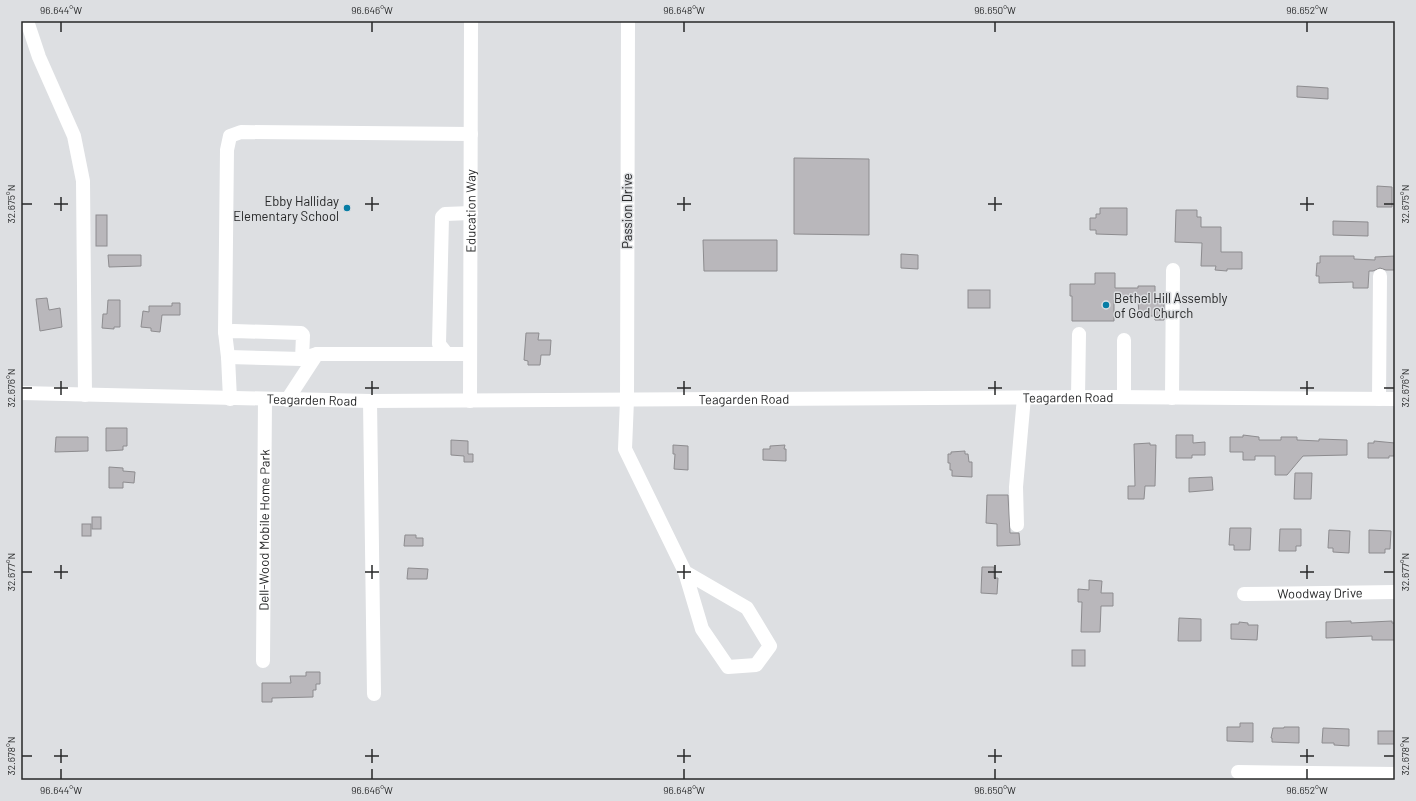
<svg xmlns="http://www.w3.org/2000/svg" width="1416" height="801" font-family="Barlow,sans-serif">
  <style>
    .building { fill: #b9b7bb; stroke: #8d8c8f }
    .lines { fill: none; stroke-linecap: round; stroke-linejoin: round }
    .minor { stroke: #fff; stroke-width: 14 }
    .ticks { fill: none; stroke: #272829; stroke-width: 1.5 }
    .poi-dot { fill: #077da5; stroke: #dddfe2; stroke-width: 1.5 }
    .labels { text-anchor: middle; stroke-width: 3; stroke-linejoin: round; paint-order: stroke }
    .poi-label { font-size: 13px; fill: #272829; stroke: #dddfe2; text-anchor: end }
    .street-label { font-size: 13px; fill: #272829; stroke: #dddfe2 }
    .neatline { fill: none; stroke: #272829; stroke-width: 1.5 }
    .ticks-label { font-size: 10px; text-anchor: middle; fill: #272829 }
  </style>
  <rect width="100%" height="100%" fill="#dddfe2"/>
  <g class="building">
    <polygon points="1297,86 1328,88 1328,99 1297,97"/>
    <polygon points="794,158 869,159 869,235 794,234"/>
    <polygon points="1377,186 1392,187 1392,207 1377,207"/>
    <polygon points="1100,208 1127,208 1127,235 1096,234 1096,230 1090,230 1090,218 1096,218 1096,214 1100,214"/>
    <polygon points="1176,210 1197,210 1197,217 1201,217 1201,227 1221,227 1221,252 1242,252 1242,269 1227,269 1227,271 1215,270 1216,266 1201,266 1202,243 1175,242"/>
    <rect x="96" y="215" width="11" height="31"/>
    <polygon points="1333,221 1368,222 1368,236 1333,235"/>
    <polygon points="703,240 777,240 777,271 704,271"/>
    <polygon points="901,254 918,255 918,269 901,268"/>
    <polygon points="108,255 141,255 141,266 109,267"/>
    <polygon points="1320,256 1354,256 1354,259 1375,260 1375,257 1395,256 1395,270 1386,270 1380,268 1373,271 1369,271 1368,288 1353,288 1353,282 1319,283 1319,276 1316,276 1317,263 1320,263"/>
    <polygon points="1095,273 1115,273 1115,288 1138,288 1138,286 1155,286 1155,301 1164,301 1164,320 1155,320 1155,316 1146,316 1146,314 1139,314 1138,300 1114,300 1114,321 1072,321 1072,296 1070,296 1070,284 1095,284"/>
    <rect x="968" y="290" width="22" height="18"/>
    <polygon points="47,298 49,310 60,308 62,327 40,331 36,299"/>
    <polygon points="108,300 120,300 120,327 114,327 114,329 102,328 103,314 107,314"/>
    <polygon points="172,303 180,303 180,315 162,315 160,332 151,331 151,328 141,327 143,311 149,312 149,306 172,306"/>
    <polygon points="526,333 539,333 538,340 551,340 550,355 541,355 540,365 528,365 528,361 524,360"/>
    <polygon points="106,428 127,428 127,446 123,446 123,450 106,451"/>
    <polygon points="1176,435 1193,435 1193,443 1205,442 1205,455 1192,455 1192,458 1176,458"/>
    <polygon points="1243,435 1259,437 1259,440 1281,440 1281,437 1297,437 1297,440 1319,441 1319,439 1347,440 1347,455 1303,456 1287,475 1275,475 1275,456 1255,456 1255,460 1243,460 1243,452 1230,452 1230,437 1243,437"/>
    <polygon points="56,437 88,437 88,451 55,452"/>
    <polygon points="451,440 468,441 468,454 473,454 473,462 464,462 464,456 451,455"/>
    <polygon points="1374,441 1395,443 1395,456 1389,456 1389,458 1368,458 1368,443 1374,443"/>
    <polygon points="1150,443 1150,445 1156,445 1155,486 1145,486 1144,499 1128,499 1128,486 1135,486 1134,444"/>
    <polygon points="673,445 688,446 688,470 674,469 675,454 673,454"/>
    <polygon points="785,445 784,449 786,449 786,461 763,460 763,449 770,449 770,446"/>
    <polygon points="965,451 965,454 968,454 969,462 972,462 972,477 952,476 952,470 950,470 950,463 948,463 948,454 951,454 951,452"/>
    <polygon points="109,467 123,468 123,471 135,472 134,483 123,482 123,488 109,488"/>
    <polygon points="1295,473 1312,473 1311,499 1294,499"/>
    <polygon points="1212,477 1213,490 1189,492 1189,478"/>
    <polygon points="987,495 1008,495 1010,533 1019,533 1020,545 997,546 997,524 986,523"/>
    <rect x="92" y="517" width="9" height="12"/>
    <rect x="82" y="524" width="9" height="12"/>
    <polygon points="1230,528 1251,528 1250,550 1234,550 1234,545 1229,545"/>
    <polygon points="1280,529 1301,529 1301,546 1296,546 1296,551 1279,551"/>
    <polygon points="1329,530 1350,531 1349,553 1333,552 1333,548 1328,548"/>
    <polygon points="1369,530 1391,531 1390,549 1385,549 1385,553 1369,553"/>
    <polygon points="405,535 416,535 416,538 423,538 423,546 404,546"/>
    <polygon points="982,567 994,567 994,578 998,578 997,594 981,593"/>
    <polygon points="408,568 428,569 427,579 407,579"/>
    <polygon points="1089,580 1102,581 1101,593 1113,593 1113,606 1101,606 1100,632 1081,632 1082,602 1078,602 1078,589 1089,590"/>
    <polygon points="1179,618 1201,619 1201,641 1178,641"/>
    <polygon points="1351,621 1351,623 1392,621 1392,623 1395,623 1395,640 1372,640 1372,636 1326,638 1326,622"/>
    <polygon points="1239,622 1248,623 1248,625 1258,625 1257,640 1231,639 1231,624 1239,624"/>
    <rect x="1072" y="650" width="13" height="16"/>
    <polygon points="306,672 320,672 320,684 316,684 316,690 313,690 313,697 272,698 272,702 262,702 262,683 291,683 290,676 306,676"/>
    <polygon points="1240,723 1253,723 1253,742 1227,741 1227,727 1240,727"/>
    <polygon points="1284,727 1299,727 1299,743 1272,742 1272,738 1271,738 1273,728 1284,728"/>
    <polygon points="1323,728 1349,729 1349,746 1334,745 1334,743 1322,743"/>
    <rect x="1378" y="731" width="17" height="13"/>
  </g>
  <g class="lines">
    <g class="minor">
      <polyline points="27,21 39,57 74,136 83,181 85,395"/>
      <polyline points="628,21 627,400 625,449 685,572 702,629 728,667 756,665 770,646 747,608 685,572"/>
      <polyline points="225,332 234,331 301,333 303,335 302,359"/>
      <polyline points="447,354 439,344 442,217 445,214 471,213"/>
      <polyline points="228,357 302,359 317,354 470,354"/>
      <path id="s1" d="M21,393L370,401L1109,397L1395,399"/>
      <polyline points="1078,397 1079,334"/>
      <polyline points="1124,397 1124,340"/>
      <polyline points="1172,398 1173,270"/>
      <polyline points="230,399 228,357 225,332 227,150 230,136 241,132 471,134"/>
      <polyline points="1379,399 1380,276"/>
      <polyline points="287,400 317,354"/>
      <polyline points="370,401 374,694"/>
      <path id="s2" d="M470,401L471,21"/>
      <polyline points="1017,525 1016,487 1024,397"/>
      <path id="s3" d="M1244,594L1395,592"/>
      <path id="s4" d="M263,661L265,399"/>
      <polyline points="1238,772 1395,774"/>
    </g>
  </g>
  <path class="ticks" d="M61,22V32M372,22V32M684,22V32M995,22V32M1307,22V32M61,197V211M372,197V211M684,197V211M995,197V211M1307,197V211M22,204H32M54,204H68M365,204H379M677,204H691M988,204H1002M1300,204H1314M1384,204H1394M61,381V395M372,381V395M684,381V395M995,381V395M1307,381V395M22,388H32M54,388H68M365,388H379M677,388H691M988,388H1002M1300,388H1314M1384,388H1394M61,565V579M372,565V579M684,565V579M995,565V579M1307,565V579M22,572H32M54,572H68M365,572H379M677,572H691M988,572H1002M1300,572H1314M1384,572H1394M61,749V763M372,749V763M684,749V763M995,749V763M1307,749V763M22,756H32M54,756H68M365,756H379M677,756H691M988,756H1002M1300,756H1314M1384,756H1394M61,769V779M372,769V779M684,769V779M995,769V779M1307,769V779"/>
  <g class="poi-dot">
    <circle cx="347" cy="208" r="4"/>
    <circle cx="1106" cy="305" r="4"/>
  </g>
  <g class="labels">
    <g class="poi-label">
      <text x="339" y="206">Ebby Halliday<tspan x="339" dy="15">Elementary School</tspan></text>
      <text x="1114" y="303" text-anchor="start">Bethel Hill Assembly<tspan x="1114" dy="15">of God Church</tspan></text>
    </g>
    <g class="street-label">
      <text dy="5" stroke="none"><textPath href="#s2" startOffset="190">Education Way</textPath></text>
      <text transform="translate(627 211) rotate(-90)" y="5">Passion Drive</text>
      <text dy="5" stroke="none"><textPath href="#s1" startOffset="1047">Teagarden Road</textPath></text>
      <text dy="5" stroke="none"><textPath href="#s1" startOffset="723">Teagarden Road</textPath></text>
      <text dy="5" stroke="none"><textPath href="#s1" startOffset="291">Teagarden Road</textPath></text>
      <text dy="5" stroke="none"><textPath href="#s4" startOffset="131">Dell-Wood Mobile Home Park</textPath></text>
      <text dy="5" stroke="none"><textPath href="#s3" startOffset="76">Woodway Drive</textPath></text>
    </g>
  </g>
  <rect width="1416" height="801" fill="none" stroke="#dddfe2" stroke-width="44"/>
  <rect x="22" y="22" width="1372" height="757" class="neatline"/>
  <g class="ticks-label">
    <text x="61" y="14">96.644°W</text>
    <text x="372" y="14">96.646°W</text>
    <text x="684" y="14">96.648°W</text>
    <text x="995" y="14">96.650°W</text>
    <text x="1307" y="14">96.652°W</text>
    <text transform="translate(1405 204) rotate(-90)" y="4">32.675°N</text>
    <text transform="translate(11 204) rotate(-90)" y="4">32.675°N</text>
    <text transform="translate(1405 388) rotate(-90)" y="4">32.676°N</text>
    <text transform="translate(11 388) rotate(-90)" y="4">32.676°N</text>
    <text transform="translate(1405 572) rotate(-90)" y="4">32.677°N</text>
    <text transform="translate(11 572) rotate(-90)" y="4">32.677°N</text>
    <text transform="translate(1405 756) rotate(-90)" y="4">32.678°N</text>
    <text transform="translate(11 756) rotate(-90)" y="4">32.678°N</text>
    <text x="61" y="794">96.644°W</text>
    <text x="372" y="794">96.646°W</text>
    <text x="684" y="794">96.648°W</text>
    <text x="995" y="794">96.650°W</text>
    <text x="1307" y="794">96.652°W</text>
  </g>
</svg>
